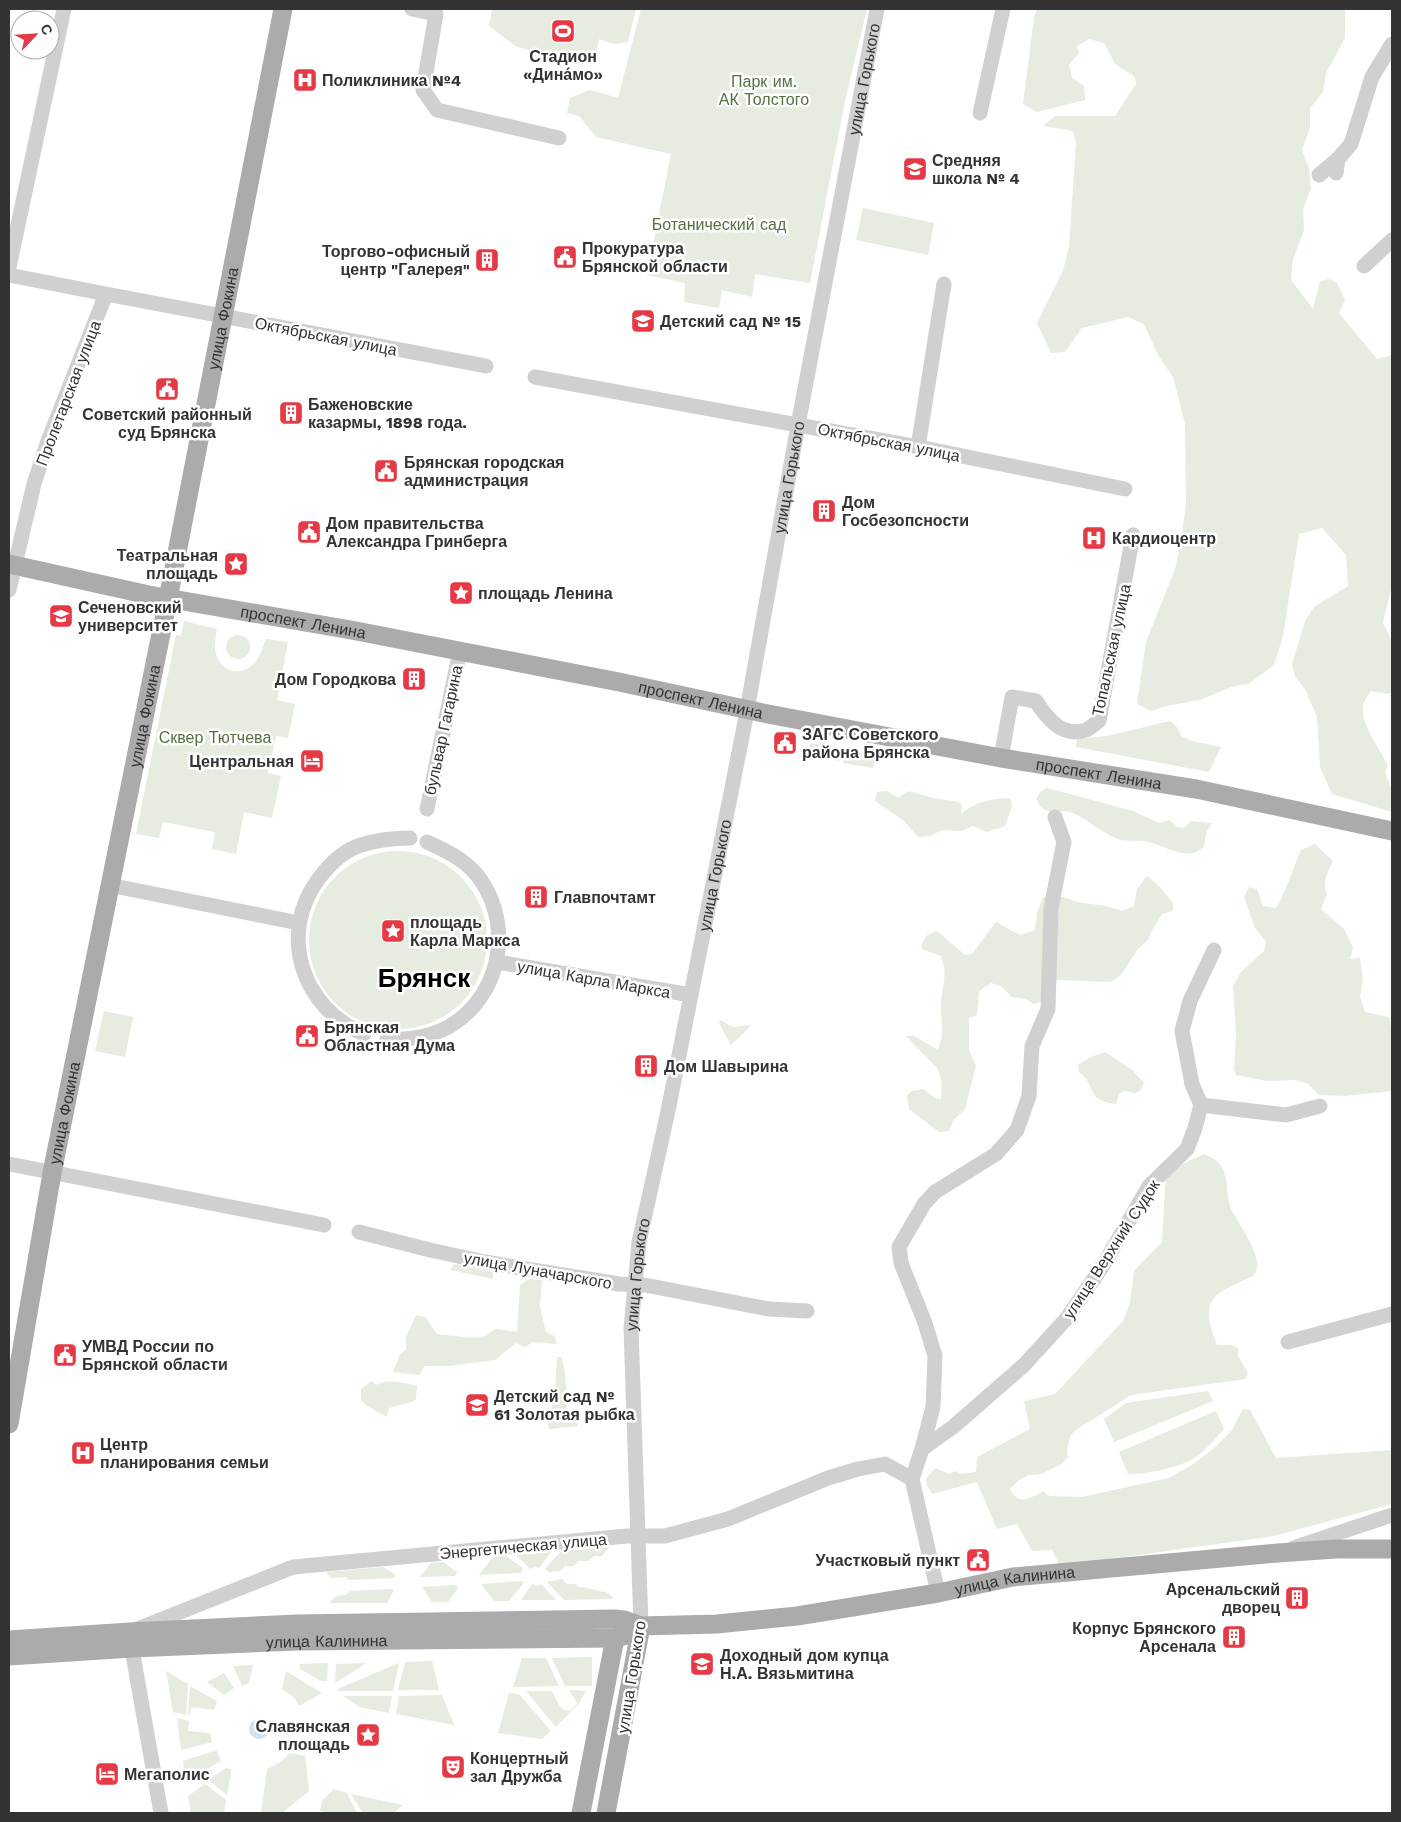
<svg xmlns="http://www.w3.org/2000/svg" width="1401" height="1822" font-family="'Work Sans',sans-serif">
  <style>
    .green { fill: #e6ecdf }
    .water { fill: #cfe2ee }
    .lines { fill: none; stroke-linecap: round; stroke-linejoin: round }
    .minor { stroke: #d0d0d0; stroke-width: 15 }
    .major { stroke: #ababab; stroke-width: 19 }
    .labels { text-anchor: middle; stroke-width: 5; stroke-linejoin: round; paint-order: stroke }
    .poi-label { font-size: 16px; font-weight: bold; fill: #333; stroke: #fff; text-anchor: start }
    .street-label { font-size: 16px; fill: #333; stroke: #fff }
    .park-label { font-size: 16px; fill: #56703f; stroke: #fff }
    .town-label { font-size: 26px; font-weight: bold; fill: #000; stroke: #fff }
  </style>
  <rect width="100%" height="100%" fill="#fff"/>
  <g class="green">
    <polygon points="492,9 636,9 628,42 614,44 599,39 596,55 562,58 517,47 489,26"/>
    <polygon points="641,9 867,9 846,96 810,283 755,274 752,297 722,290 719,308 684,302 685,283 647,275 671,154 596,137 579,116 567,113 570,98 590,90 618,98"/>
    <path d="M1037,9H1345V38L1326,73L1323,92L1310,108V128L1302,150L1309,168L1311,188L1303,210L1304,230L1293,259L1291,280L1313,309L1320,281L1329,279L1337,283L1345,300L1339,313L1377,359L1392,355V585L1383,623L1392,641V692L1387,694L1371,691C1368,695 1364,701 1363,706C1360,723 1380,750 1388,765L1385,773L1392,790V812L1332,794L1320,767L1317,717L1305,689L1295,677L1292,664L1305,621L1314,607L1348,586L1346,555L1322,528L1299,534L1283,636L1274,665L1248,684L1231,687L1200,700L1166,706L1151,711L1137,704L1146,642L1175,569L1182,536L1186,502L1185,424L1173,377L1158,355L1144,324L1128,317L1082,328L1065,352L1051,353L1037,323L1063,271L1069,246L1076,142L1073,131L1043,126L1055,116H1115L1136,84L1135,77L1115,64L1104,43L1089,39L1077,46L1079,53L1069,65L1072,78L1084,86L1085,100L1037,112L1023,104L1034,17Z"/>
    <polygon points="863,208 934,223 928,255 856,240"/>
    <path d="M184,621L217,629C216,635 215,642 215,648C217,672 242,680 257,660C261,654 263,645 266,639L288,642L277,700L295,704L288,738L276,736L268,773L281,776L272,818L244,812L236,854L212,849L215,832L163,822L159,838L136,834L176,635L181,636Z"/>
    <circle cx="238" cy="647" r="12"/>
    <polygon points="1170,721 1177,727 1181,736 1192,741 1221,747 1209,772 1076,747 1077,739 1107,736"/>
    <polygon points="810,743 841,748 839,761 808,756"/>
    <polygon points="845,750 876,755 873,768 843,763"/>
    <path d="M1047,788L1133,811L1159,823L1169,820L1178,827L1184,828L1191,821L1212,823L1206,833L1204,847C1201,848 1197,852 1194,853C1180,856 1159,844 1145,841C1136,840 1127,842 1118,839C1102,833 1090,821 1075,814C1058,806 1047,821 1036,799L1041,791Z"/>
    <path d="M887,791L898,798L909,791L933,798L959,802L962,806L961,814C973,803 995,797 1011,799L1012,806L1005,826L987,832L973,826L961,831L942,830L930,836L918,837L903,820L875,801L877,792Z"/>
    <path d="M1315,844L1333,861C1327,874 1322,881 1327,895L1321,909L1344,929L1353,948L1350,959L1360,958L1363,980L1360,996L1365,1012L1389,1017L1392,1033V1091L1346,1096L1319,1095L1308,1084L1295,1080L1267,1081L1236,1075L1234,1069L1236,1035L1233,986L1241,972L1264,951L1266,942L1255,928L1244,897L1249,887L1257,889L1263,906L1276,908C1287,890 1292,870 1301,850Z"/>
    <circle cx="398" cy="940" r="89"/>
    <path d="M1147,876L1159,886L1173,903V911L1162,914L1152,930L1148,940L1138,949L1121,975L1111,982L1057,980L1043,1001L1034,1004L1025,999L1012,997L1001,986L991,983L979,991L977,1015L969,1018V1050L976,1066L965,1109L953,1121L949,1131L939,1132L909,1109L907,1095L912,1091L923,1089L935,1098L941,1099C942,1089 942,1079 938,1069L906,1036H914L938,1050C945,1030 941,1027 941,1007C941,986 949,976 941,956L924,950L921,947L926,936L937,931L965,955L972,954L996,922L1020,935L1035,930L1037,913L1043,897H1063L1077,902L1106,906L1122,911L1134,906L1137,889Z"/>
    <polygon points="104,1011 133,1017 125,1057 95,1051"/>
    <polygon points="720,1020 733,1027 750,1025 749,1028 731,1045 719,1023"/>
    <path d="M1105,1052L1132,1070L1144,1083L1140,1091L1135,1093L1124,1091L1119,1094L1116,1104C1084,1100 1098,1086 1079,1072L1078,1065L1091,1057Z"/>
    <path d="M1204,1154C1212,1158 1218,1160 1222,1168C1229,1181 1226,1193 1230,1206C1235,1221 1269,1261 1253,1276C1214,1294 1198,1297 1217,1345H1231L1238,1348V1356L1248,1373L1245,1379L1131,1395L1076,1430L1070,1436L1067,1449L1068,1457L1062,1464L1041,1474L1029,1475L1019,1480L1010,1489C1019,1507 1029,1498 1044,1491L1047,1495L1051,1496L1082,1497L1169,1478L1192,1465L1213,1449L1232,1430L1243,1409L1250,1410L1276,1458L1392,1450V1504L1274,1536L1060,1566L1052,1550L1032,1551L1017,1524L997,1529L977,1482L932,1494L927,1485L926,1479L935,1468L949,1474L955,1471L962,1474L976,1472L977,1457L1030,1429L1024,1401L1055,1394L1123,1321L1130,1303L1134,1271L1162,1242L1166,1172Z"/>
    <polygon points="454,1264 493,1272 493,1279 450,1270"/>
    <polygon points="529,1279 542,1280 540,1306 546,1332 554,1336 557,1344 533,1342 525,1347 516,1343 495,1360 449,1366 425,1366 419,1375 393,1372 400,1355 406,1349 406,1337 416,1315 425,1317 437,1334 472,1338 485,1336 496,1329 517,1332 520,1285"/>
    <path d="M557,1357H561C568,1373 565,1393 567,1411L575,1419L578,1426L549,1429L548,1425L555,1393Z"/>
    <path d="M372,1381L376,1385C387,1378 405,1383 417,1386L416,1399L412,1402L389,1408L387,1417L367,1406L361,1400V1389Z"/>
    <polygon points="1208,1391 1213,1401 1114,1442 1104,1419 1126,1403"/>
    <path d="M1216,1411L1224,1429C1215,1439 1207,1449 1196,1457C1182,1467 1144,1475 1128,1474L1119,1452Z"/>
    <polygon points="609,1547 602,1556 594,1556 588,1561 579,1561 574,1566 565,1566 560,1571 549,1572 545,1569 561,1551"/>
    <polygon points="551,1552 539,1568 535,1567 530,1569 516,1555"/>
    <polygon points="506,1556 523,1568 521,1573 479,1575 493,1557"/>
    <polygon points="443,1562 457,1572 455,1576 420,1577 431,1563"/>
    <polygon points="383,1567 396,1575 394,1578 349,1580 346,1577 331,1578 326,1572"/>
    <path d="M562,1579L567,1584H576L578,1587C585,1587 588,1588 595,1590C605,1593 603,1589 613,1597L612,1599L564,1600L547,1582Z"/>
    <polygon points="522,1581 524,1583 509,1601 494,1601 481,1584"/>
    <polygon points="532,1584 536,1586 541,1584 556,1600 521,1600"/>
    <polygon points="455,1585 458,1588 448,1602 432,1602 422,1587"/>
    <polygon points="392,1589 394,1590 387,1603 330,1603 335,1596 346,1595 350,1591"/>
    <polygon points="592,1657 592,1686 565,1686 552,1658"/>
    <polygon points="522,1658 546,1658 559,1686 513,1687"/>
    <polygon points="432,1661 439,1690 398,1690 405,1662"/>
    <polygon points="328,1663 327,1681 321,1681 300,1669 300,1664"/>
    <polygon points="367,1663 335,1683 336,1664"/>
    <polygon points="399,1663 393,1691 338,1691 340,1688"/>
    <polygon points="253,1665 249,1683 242,1686 233,1666"/>
    <polygon points="166,1671 188,1684 186,1715 173,1712"/>
    <polygon points="286,1671 322,1693 299,1706 295,1698 282,1689"/>
    <polygon points="224,1673 234,1688 224,1695 207,1682"/>
    <polygon points="190,1686 217,1701 214,1710 191,1707 190,1714 188,1715"/>
    <path d="M569,1690L586,1691L579,1703L556,1727L526,1691H552C557,1702 565,1722 577,1703Z"/>
    <polygon points="509,1693 519,1694 551,1731 542,1739 498,1733"/>
    <polygon points="442,1695 454,1725 396,1714 399,1696"/>
    <polygon points="343,1696 392,1696 389,1713 359,1707"/>
    <polygon points="177,1718 189,1721 188,1731 210,1733 212,1742 181,1750"/>
    <polygon points="217,1750 221,1761 186,1781 183,1761"/>
    <polygon points="290,1753 305,1756 309,1791 282,1813 261,1813 267,1769 281,1762"/>
    <polygon points="226,1768 231,1769 231,1774 227,1795 208,1780"/>
    <polygon points="205,1784 226,1800 224,1813 191,1813 188,1796"/>
    <polygon points="334,1789 347,1793 357,1813 330,1813 320,1811 322,1801"/>
    <polygon points="351,1794 403,1805 393,1813 363,1813"/>
  </g>
  <circle class="water" cx="259" cy="1729" r="10"/>
  <g class="lines">
    <g class="minor">
      <polyline points="412,9 436,14 423,90 437,110 559,138"/>
      <polyline points="980,113 1003,9"/>
      <polyline points="1336,173 1338,159 1351,144 1372,77 1392,44"/>
      <polyline points="1319,175 1338,159"/>
      <polyline points="1364,266 1392,240"/>
      <polyline points="9,267 64,9"/>
      <polyline points="9,275 106,294 48,441 34,484 9,590"/>
      <polyline points="106,294 486,366"/>
      <polyline points="535,377 918,447 1125,489"/>
      <polyline points="918,447 944,284"/>
      <path d="M1001,758L1012,697L1036,701C1047,719 1063,738 1086,730C1091,728 1095,723 1099,721L1133,535"/>
      <polyline points="427,809 460,651"/>
      <polyline points="109,885 299,923"/>
      <polyline points="497,962 691,995"/>
      <path d="M364,1034C301,1008 277,932 320,877C330,864 345,850 361,845C377,840 394,838 410,838"/>
      <path d="M387,1039C409,1040 431,1037 450,1026C500,996 513,929 482,882C469,861 448,852 427,842"/>
      <polyline points="1201,1105 1286,1115 1320,1106"/>
      <polyline points="9,1164 324,1225"/>
      <polyline points="359,1232 430,1250 485,1262 619,1284 645,1285 769,1309 807,1311"/>
      <polyline points="1288,1342 1392,1314"/>
      <polyline points="922,1449 953,1427 1024,1365 1067,1318 1104,1264 1149,1186 1187,1149 1195,1128 1201,1105 1192,1084 1182,1031 1190,1001 1214,950"/>
      <polyline points="1293,1548 1392,1515"/>
      <polyline points="938,1593 912,1479 922,1449 933,1407 935,1356 925,1323 901,1263 899,1247 924,1204 935,1192 996,1154 1017,1130 1029,1096 1032,1046 1048,1009 1051,908 1064,842 1055,817"/>
      <path id="s1" d="M641,1626L631,1328L639,1242L668,1111L744,727L798,425L877,9"/>
      <polyline points="161,1813 133,1655 130,1632 293,1567 627,1536 665,1536 728,1519 828,1478 858,1469 885,1464 912,1479"/>
    </g>
    <g class="major">
      <path id="s2" d="M9,564L149,595L351,630L619,682L763,713L1001,758L1196,789L1392,831"/>
      <path id="s3" d="M9,1424L52,1173L168,599L283,9"/>
      <path id="s4" d="M9,1640L130,1632L297,1624L614,1619L624,1620L641,1626L717,1624L797,1616L938,1593L1013,1577L1278,1553L1336,1549H1392"/>
      <path id="s5" d="M9,1656L132,1648L297,1641L615,1638L627,1635L641,1626"/>
      <polyline points="581,1813 615,1638"/>
      <polyline points="606,1813 641,1626"/>
    </g>
  </g>
  <defs>
    <symbol id="stadium-square" viewBox="-11 -11 22 22"><rect x="-9" y="-9" width="18" height="18" rx="4" fill="#e63946" stroke="#fff"/><path d="M0-5a6.5 5 0 1 0 0 10a6.5 5 0 1 0 0-10ZM-3.5-1.8h7v3.6h-7Z" fill="#fff"/></symbol>
    <symbol id="hospital-square" viewBox="-11 -11 22 22"><rect x="-9" y="-9" width="18" height="18" rx="4" fill="#e63946" stroke="#fff"/><path d="M-5-5h3v3.5h4V-5h3V5h-3V1.5h-4V5h-3Z" fill="#fff"/></symbol>
    <symbol id="school-square" viewBox="-11 -11 22 22"><rect x="-9" y="-9" width="18" height="18" rx="4" fill="#e63946" stroke="#fff"/><path d="M0-5L7-2L0 1L-7-2ZM-4 1L0 2.5L4 1V4Q0 6-4 4Z" fill="#fff"/></symbol>
    <symbol id="civic-square" viewBox="-11 -11 22 22"><rect x="-9" y="-9" width="18" height="18" rx="4" fill="#e63946" stroke="#fff"/><path d="M-.6-6.5H3V-4.5H.6V-3L4-1V1h2V6H-6V1h2V-1L-.6-3ZM-1.2 2.5V6h2.4V2.5Z" fill="#fff"/></symbol>
    <symbol id="building-square" viewBox="-11 -11 22 22"><rect x="-9" y="-9" width="18" height="18" rx="4" fill="#e63946" stroke="#fff"/><path d="M-4-6H4V6H1V3H-1V6H-4ZM-2.5-4.3h1.7v1.8h-1.7ZM.8-4.3h1.7v1.8H.8ZM-2.5-1h1.7V.8h-1.7ZM.8-1h1.7V.8H.8Z" fill="#fff"/></symbol>
    <symbol id="sight-square" viewBox="-11 -11 22 22"><rect x="-9" y="-9" width="18" height="18" rx="4" fill="#e63946" stroke="#fff"/><path d="M0-6L1.8-2.2L6-1.7L2.9 1.2L3.7 5.4L0 3.3L-3.7 5.4L-2.9 1.2L-6-1.7L-1.8-2.2Z" fill="#fff"/></symbol>
    <symbol id="university-square" viewBox="-11 -11 22 22"><rect x="-9" y="-9" width="18" height="18" rx="4" fill="#e63946" stroke="#fff"/><path d="M0-5L7-2L0 1L-7-2ZM-4 1L0 2.5L4 1V4Q0 6-4 4Z" fill="#fff"/></symbol>
    <symbol id="hotel-square" viewBox="-11 -11 22 22"><rect x="-9" y="-9" width="18" height="18" rx="4" fill="#e63946" stroke="#fff"/><path d="M-6-4.5h1.5V1H6V5H4.5V3h-9V5H-6ZM-4 0a1.8 1.8 0 1 1 3.6 0ZM.5 0V-2.5h3Q6-2.5 6 0Z" fill="#fff"/></symbol>
    <symbol id="theatre-square" viewBox="-11 -11 22 22"><rect x="-9" y="-9" width="18" height="18" rx="4" fill="#e63946" stroke="#fff"/><path d="M-5-5.5Q0-4 5-5.5V0Q5 5 0 6Q-5 5-5 0ZM-3.3-2.5H-1v1.5H-3.3ZM1-2.5H3.3v1.5H1ZM-2.8 1Q0 5.5 2.8 1Z" fill="#fff"/></symbol>
  </defs>
  <g fill-rule="evenodd">
    <use href="#stadium-square" x="549" y="17" width="28" height="28"/>
    <use href="#hospital-square" x="291" y="66" width="28" height="28"/>
    <use href="#school-square" x="901" y="155" width="28" height="28"/>
    <use href="#civic-square" x="551" y="243" width="28" height="28"/>
    <use href="#building-square" x="473" y="246" width="28" height="28"/>
    <use href="#school-square" x="629" y="307" width="28" height="28"/>
    <use href="#civic-square" x="153" y="375" width="28" height="28"/>
    <use href="#building-square" x="277" y="399" width="28" height="28"/>
    <use href="#civic-square" x="372" y="457" width="28" height="28"/>
    <use href="#building-square" x="810" y="497" width="28" height="28"/>
    <use href="#civic-square" x="295" y="518" width="28" height="28"/>
    <use href="#hospital-square" x="1080" y="524" width="28" height="28"/>
    <use href="#sight-square" x="222" y="550" width="28" height="28"/>
    <use href="#sight-square" x="447" y="579" width="28" height="28"/>
    <use href="#university-square" x="47" y="602" width="28" height="28"/>
    <use href="#building-square" x="400" y="665" width="28" height="28"/>
    <use href="#civic-square" x="771" y="729" width="28" height="28"/>
    <use href="#hotel-square" x="298" y="747" width="28" height="28"/>
    <use href="#building-square" x="522" y="883" width="28" height="28"/>
    <use href="#sight-square" x="379" y="917" width="28" height="28"/>
    <use href="#civic-square" x="293" y="1022" width="28" height="28"/>
    <use href="#building-square" x="632" y="1052" width="28" height="28"/>
    <use href="#civic-square" x="51" y="1341" width="28" height="28"/>
    <use href="#school-square" x="463" y="1391" width="28" height="28"/>
    <use href="#hospital-square" x="69" y="1439" width="28" height="28"/>
    <use href="#civic-square" x="964" y="1546" width="28" height="28"/>
    <use href="#building-square" x="1283" y="1584" width="28" height="28"/>
    <use href="#building-square" x="1220" y="1623" width="28" height="28"/>
    <use href="#university-square" x="688" y="1650" width="28" height="28"/>
    <use href="#sight-square" x="354" y="1721" width="28" height="28"/>
    <use href="#theatre-square" x="439" y="1753" width="28" height="28"/>
    <use href="#hotel-square" x="93" y="1760" width="28" height="28"/>
  </g>
  <g class="labels">
    <g class="poi-label">
      <text x="563" y="62" text-anchor="middle">Стадион<tspan x="563" dy="18">«Дина́мо»</tspan></text>
      <text x="322" y="86">Поликлиника №4</text>
      <text x="932" y="166">Средняя<tspan x="932" dy="18">школа № 4</tspan></text>
      <text x="582" y="254">Прокуратура<tspan x="582" dy="18">Брянской области</tspan></text>
      <text x="470" y="257" text-anchor="end">Торгово-офисный<tspan x="470" dy="18">центр "Галерея"</tspan></text>
      <text x="660" y="327">Детский сад № 15</text>
      <text x="308" y="410">Баженовские<tspan x="308" dy="18">казармы, 1898 года.</tspan></text>
      <text x="167" y="420" text-anchor="middle">Советский районный<tspan x="167" dy="18">суд Брянска</tspan></text>
      <text x="404" y="468">Брянская городская<tspan x="404" dy="18">администрация</tspan></text>
      <text x="842" y="508">Дом<tspan x="842" dy="18">Госбезопсности</tspan></text>
      <text x="326" y="529">Дом правительства<tspan x="326" dy="18">Александра Гринберга</tspan></text>
      <text x="1112" y="544">Кардиоцентр</text>
      <text x="218" y="561" text-anchor="end">Театральная<tspan x="218" dy="18">площадь</tspan></text>
      <text x="478" y="599">площадь Ленина</text>
      <text x="78" y="613">Сеченовский<tspan x="78" dy="18">университет</tspan></text>
      <text x="396" y="685" text-anchor="end">Дом Городкова</text>
      <text x="802" y="740">ЗАГС Советского<tspan x="802" dy="18">района Брянска</tspan></text>
      <text x="294" y="767" text-anchor="end">Центральная</text>
      <text x="554" y="903">Главпочтамт</text>
      <text x="410" y="928">площадь<tspan x="410" dy="18">Карла Маркса</tspan></text>
      <text x="324" y="1033">Брянская<tspan x="324" dy="18">Областная Дума</tspan></text>
      <text x="664" y="1072">Дом Шавырина</text>
      <text x="82" y="1352">УМВД России по<tspan x="82" dy="18">Брянской области</tspan></text>
      <text x="494" y="1402">Детский сад №<tspan x="494" dy="18">61 Золотая рыбка</tspan></text>
      <text x="100" y="1450">Центр<tspan x="100" dy="18">планирования семьи</tspan></text>
      <text x="960" y="1566" text-anchor="end">Участковый пункт</text>
      <text x="1280" y="1595" text-anchor="end">Арсенальский<tspan x="1280" dy="18">дворец</tspan></text>
      <text x="1216" y="1634" text-anchor="end">Корпус Брянского<tspan x="1216" dy="18">Арсенала</tspan></text>
      <text x="720" y="1661">Доходный дом купца<tspan x="720" dy="18">Н.А. Вязьмитина</tspan></text>
      <text x="350" y="1732" text-anchor="end">Славянская<tspan x="350" dy="18">площадь</tspan></text>
      <text x="470" y="1764">Концертный<tspan x="470" dy="18">зал Дружба</tspan></text>
      <text x="124" y="1780">Мегаполис</text>
    </g>
    <g class="street-label">
      <text dy="6" stroke="none"><textPath href="#s1" startOffset="1569">улица Горького</textPath></text>
      <text dy="6" stroke="none"><textPath href="#s3" startOffset="1126">улица Фокина</textPath></text>
      <text transform="translate(326 336) rotate(11)" y="6">Октябрьская улица</text>
      <text transform="translate(68 393) rotate(-69)" y="6">Пролетарская улица</text>
      <text transform="translate(889 442) rotate(11)" y="6">Октябрьская улица</text>
      <text dy="6" stroke="none"><textPath href="#s1" startOffset="1164">улица Горького</textPath></text>
      <text dy="6" stroke="none"><textPath href="#s2" startOffset="300">проспект Ленина</textPath></text>
      <text transform="translate(1111 650) rotate(-78)" y="6">Топальская улица</text>
      <text dy="6" stroke="none"><textPath href="#s2" startOffset="705">проспект Ленина</textPath></text>
      <text dy="6" stroke="none"><textPath href="#s3" startOffset="721">улица Фокина</textPath></text>
      <text transform="translate(443 730) rotate(-78)" y="6">бульвар Гагарина</text>
      <text dy="6" stroke="none"><textPath href="#s2" startOffset="1110">проспект Ленина</textPath></text>
      <text dy="6" stroke="none"><textPath href="#s1" startOffset="759">улица Горького</textPath></text>
      <text transform="translate(594 979) rotate(10)" y="6">улица Карла Маркса</text>
      <text dy="6" stroke="none"><textPath href="#s3" startOffset="316">улица Фокина</textPath></text>
      <text transform="translate(1111 1249) rotate(-57)" y="6">улица Верхний Судок</text>
      <text transform="translate(538 1270) rotate(10)" y="6">улица Луначарского</text>
      <text dy="6" stroke="none"><textPath href="#s1" startOffset="352">улица Горького</textPath></text>
      <text transform="translate(523 1546) rotate(-5)" y="6">Энергетическая улица</text>
      <text dy="6" stroke="none"><textPath href="#s4" startOffset="1011">улица Калинина</textPath></text>
      <text dy="6" stroke="none"><textPath href="#s5" startOffset="318">улица Калинина</textPath></text>
      <text transform="translate(631 1677) rotate(-81)" y="6">улица Горького</text>
    </g>
    <g class="park-label">
      <text x="764" y="87">Парк им.<tspan x="764" dy="18">АК Толстого</tspan></text>
      <text x="719" y="230">Ботанический сад</text>
      <text x="215" y="743">Сквер Тютчева</text>
    </g>
    <g class="town-label">
      <text x="424" y="987">Брянск</text>
    </g>
  </g>
  <rect width="1401" height="1822" fill="none" stroke="#333333" stroke-width="20"/>
  <g transform="translate(35 35) rotate(65)"><circle r="24" fill="#ffffff" stroke="#adadad"/>
  <path d="M0-4L9 19L0 12L-9 19Z" fill="#e63946"/>
  <text y="-8" font-size="14" font-weight="bold" text-anchor="middle" fill="#333333">С</text>
  </g>
</svg>
